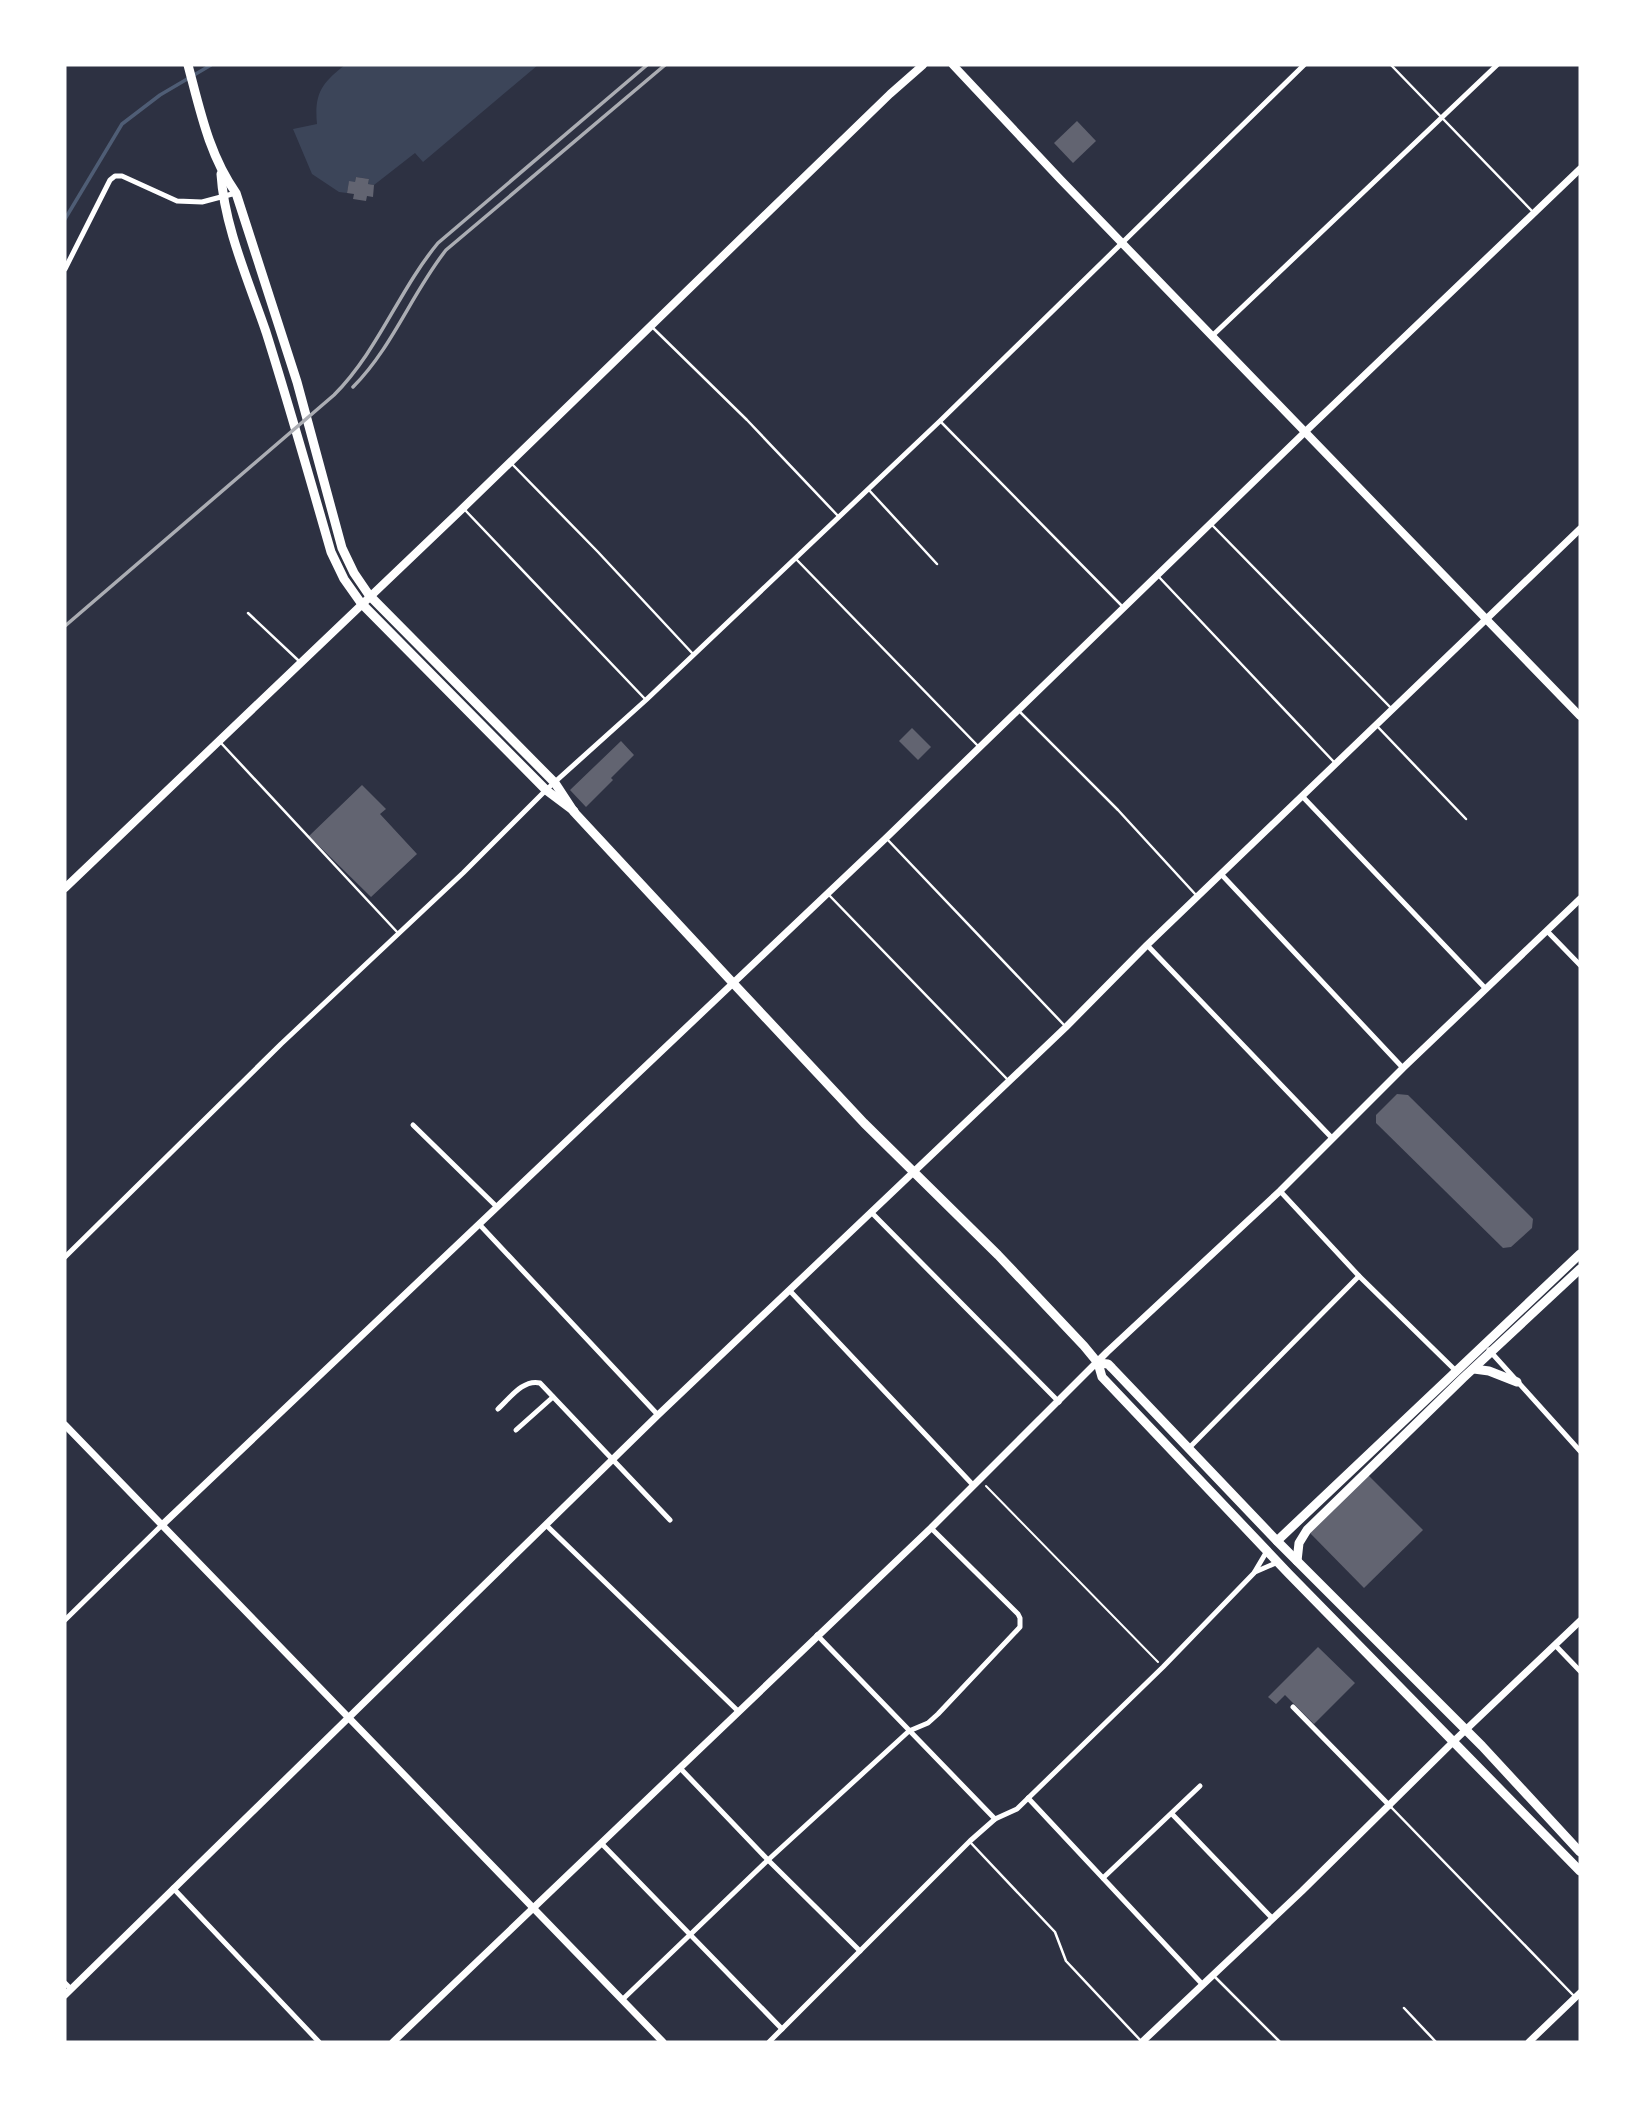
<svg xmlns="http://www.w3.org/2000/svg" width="1645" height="2107" font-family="'Nunito Sans',sans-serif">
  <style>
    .green { fill: #3c4559 }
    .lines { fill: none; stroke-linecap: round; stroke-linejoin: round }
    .stream { stroke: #4f5d75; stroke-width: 3.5 }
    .building { fill: #626471 }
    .path { stroke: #fff; stroke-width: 2 }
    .service { stroke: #fff; stroke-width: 2.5 }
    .minor { stroke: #fff; stroke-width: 5 }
    .tertiary { stroke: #fff; stroke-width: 7 }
    .secondary { stroke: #fff; stroke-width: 8 }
    .primary { stroke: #fff; stroke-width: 9 }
    .rail { stroke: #abadb3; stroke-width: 3.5 }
  </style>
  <rect width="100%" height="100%" fill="#2d3142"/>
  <path class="green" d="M345,65H538L423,162L415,153L374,185L368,184L369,179L356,177L355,182H349L347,193L339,192L312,174L293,129L317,124C314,93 322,83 345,65Z"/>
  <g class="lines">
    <polyline class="stream" points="65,219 122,124 160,95 211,65"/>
  </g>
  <g class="building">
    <polygon points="1077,121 1096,141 1073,163 1054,143"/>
    <polygon points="356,177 369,179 368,184 374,185 373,197 367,196 366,201 353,199 354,194 347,193 349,181 355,182"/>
    <polygon points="912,728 931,747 918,760 899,741"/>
    <polygon points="621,741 634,755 611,778 613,780 586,807 570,790"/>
    <polygon points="362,785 386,809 380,814 417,854 371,897 309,836"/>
    <polygon points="1397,1094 1408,1095 1533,1219 1532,1228 1511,1247 1503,1248 1376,1123 1376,1115"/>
    <polygon points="1367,1474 1423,1530 1364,1588 1309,1532"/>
    <polygon points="1318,1647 1355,1683 1314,1724 1285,1695 1276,1704 1268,1697"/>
  </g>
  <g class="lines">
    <polyline class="path" points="986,1486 1158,1662"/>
    <g class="service">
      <polyline points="1391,65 1532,211"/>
      <polyline points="652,327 747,420 839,517"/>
      <polyline points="940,421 1121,605"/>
      <polyline points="511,463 598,552 693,654"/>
      <polyline points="868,489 937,564"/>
      <polyline points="465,510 646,700"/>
      <polyline points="1213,526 1392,709"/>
      <polyline points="795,558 978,746"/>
      <polyline points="1158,576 1334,762"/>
      <polyline points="248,613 299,661"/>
      <polyline points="1019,711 1118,810 1196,895"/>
      <polyline points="1376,725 1466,819"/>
      <polyline points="221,743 398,933"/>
      <polyline points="886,838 1065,1026"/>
      <polyline points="828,894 1008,1080"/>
      <polyline points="1390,1806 1573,1995"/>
      <polyline points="970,1842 1055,1932 1066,1961 1142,2042"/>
      <polyline points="1213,1975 1280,2042"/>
      <polyline points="1404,2008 1436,2042"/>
    </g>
    <g class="minor">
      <polyline points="65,269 110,180 115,176 122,176 177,201 202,202 236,193"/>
      <polyline points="1212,336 1497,65"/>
      <polyline points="1302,796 1486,989"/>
      <polyline points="1221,874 1403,1068"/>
      <polyline points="1547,931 1580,965"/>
      <polyline points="1147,945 1332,1138"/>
      <polyline points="413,1125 497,1207"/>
      <polyline points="1280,1191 1359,1276 1456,1371"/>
      <polyline points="871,1212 1059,1402"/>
      <polyline points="479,1224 658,1415"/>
      <polyline points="65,1257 281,1044 463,873 546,790 646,700 940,421 1304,65"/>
      <polyline points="790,1291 974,1486"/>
      <polyline points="1489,1350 1580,1451"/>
      <path d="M498,1409C510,1398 523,1379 540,1383L670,1520"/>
      <polyline points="516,1430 553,1397"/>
      <polyline points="1189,1448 1359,1276"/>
      <polyline points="546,1525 739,1712"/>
      <polyline points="1255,1572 1278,1562"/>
      <polyline points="65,1620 162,1525"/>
      <polyline points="817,1635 995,1819"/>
      <polyline points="1555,1645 1580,1671"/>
      <polyline points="1293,1707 1390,1806"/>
      <polyline points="680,1768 768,1860 860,1951"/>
      <polyline points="1028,1798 1203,1985"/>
      <polyline points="1172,1814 1272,1918"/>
      <polyline points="602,1844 782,2029"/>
      <polyline points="1103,1878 1200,1786"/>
      <polyline points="173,1888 319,2042"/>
      <polyline points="65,1983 71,1989"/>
      <polyline points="622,2000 768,1860 909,1731 928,1723 938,1714 1020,1627 1020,1618 1018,1614 931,1528"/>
      <polyline points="769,2042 970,1841 995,1819 1017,1809 1163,1667 1254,1573 1267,1551"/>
    </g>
    <g class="tertiary">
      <polyline points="65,1425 663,2042"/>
      <polyline points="162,1525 886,838 1306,431 1580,169"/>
      <polyline points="65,1995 658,1415 1066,1027 1147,945 1580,529"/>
      <polyline points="393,2042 931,1528 1107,1352 1280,1191 1403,1068 1580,899"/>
      <polyline points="1142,2042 1302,1891 1454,1741 1580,1621"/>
      <polyline points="1529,2042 1580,1993"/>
    </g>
    <g class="secondary">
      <polyline points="953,65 1061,180 1580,716"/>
      <polyline points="65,888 463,508 890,94 923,65"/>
    </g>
    <g class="primary">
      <path d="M188,65C200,110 209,155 236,193L297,382L342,548L354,573L369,595L555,783L574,812L733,983L864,1123L998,1255L1084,1346L1098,1363L1102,1377L1289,1574L1580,1871"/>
      <path d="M221,174C224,226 249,282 266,332C289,405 310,479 331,552L344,579L361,603L546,790L574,811"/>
      <polyline points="1098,1363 1108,1364 1112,1368 1277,1541 1482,1746 1580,1852"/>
      <polyline points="1474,1369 1489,1371 1517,1382"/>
      <polyline points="1277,1541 1580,1254"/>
      <polyline points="1297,1561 1299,1543 1307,1530 1463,1378 1580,1269"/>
    </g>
    <g class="rail">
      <path d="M353,387C392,348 412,293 446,250L665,65"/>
      <path d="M65,626L334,395C378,351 399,290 438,243L647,65"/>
    </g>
  </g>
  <rect width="1645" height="2107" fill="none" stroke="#ffffff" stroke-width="133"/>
</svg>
